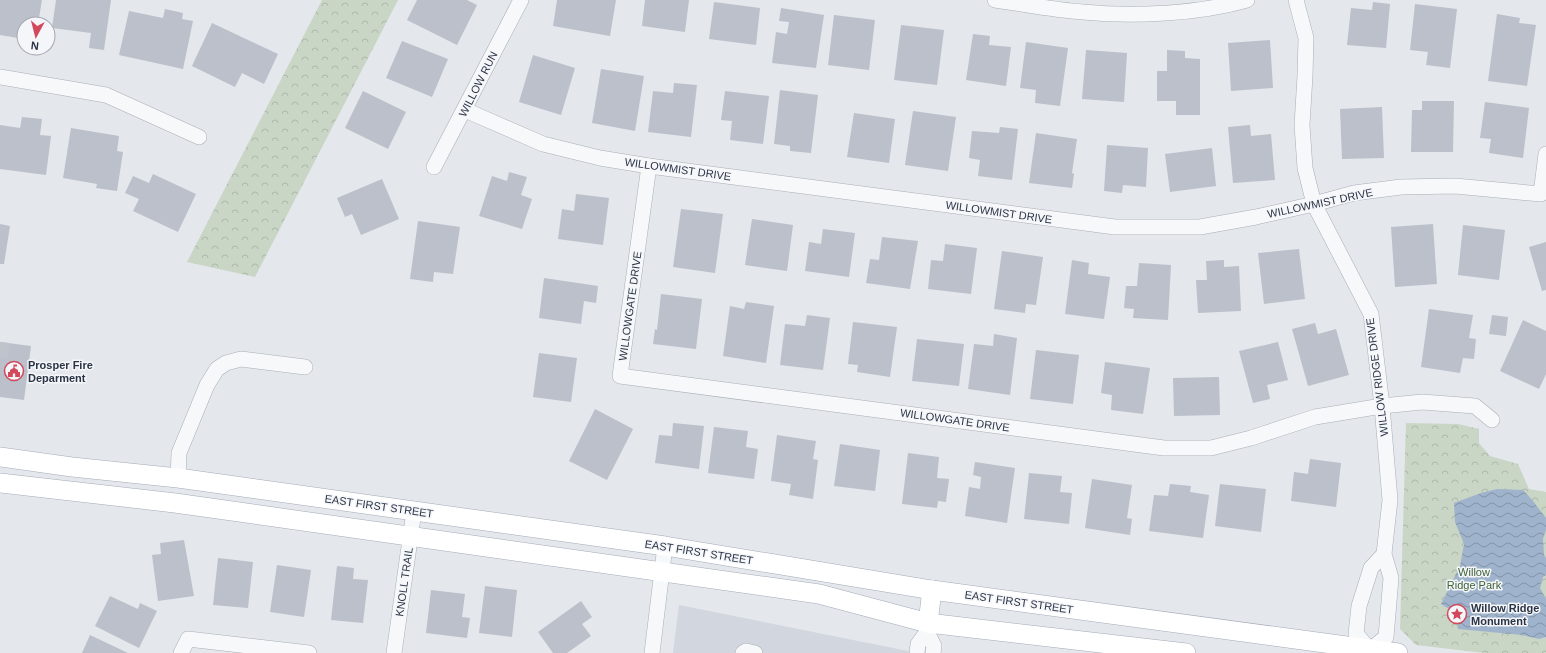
<svg xmlns="http://www.w3.org/2000/svg" width="1546" height="653" font-family="Helvetica,sans-serif">
  <style>
    .built { fill: #d2d6de }
    .forest { fill: url(#forest-crowns) }
    .water { fill: url(#water-waves) }
    .building { fill: #bbc0ca }
    .lines { fill: none; stroke-linecap: round; stroke-linejoin: round }
    .minor-tunnel { stroke: #bfc3cb; stroke-width: 15; stroke-dasharray: 15 8; stroke-linecap: butt }
    .minor-casing { stroke: #a9aeb7; stroke-width: 16 }
    .major-casing { stroke: #a3abb8; stroke-width: 20 }
    .minor { stroke: #f7f8fa; stroke-width: 15 }
    .major { stroke: #fff; stroke-width: 19 }
    .labels { text-anchor: middle; stroke-width: 3; stroke-linejoin: round; paint-order: stroke }
    .street-label { font-size: 11px; fill: #2b3445; stroke: #f4f6f9 }
    .poi-label { font-size: 11px; font-weight: bold; fill: #2b3445; stroke: #f4f6f9; text-anchor: start }
    .park-label { font-size: 11px; fill: #3f6138; stroke: #f4f6f9 }
  </style>
  <defs>
    <pattern id="forest-crowns" width="20" height="18" patternUnits="userSpaceOnUse"><rect width="20" height="18" fill="#c9d6c5"/><path d="M2 6a3 3 0 1 1 6 0M12 15a3 3 0 1 1 6 0" fill="none" stroke="#adb8ab"/></pattern>
    <pattern id="water-waves" width="16" height="10" patternUnits="userSpaceOnUse"><rect width="16" height="10" fill="#9fb4cc"/><path d="M0 5q4-4 8 0t8 0" fill="none" stroke="#8293a7"/></pattern>
  </defs>
  <rect width="100%" height="100%" fill="#e4e7ec"/>
  <polygon class="built" points="679,605 918,653 673,653"/>
  <g class="forest">
    <polygon points="322,0 398,0 255,277 187,262"/>
    <polygon points="1406,423 1458,424 1479,429 1479,443 1490,456 1518,464 1529,489 1546,492 1546,653 1484,653 1416,645 1400,629"/>
  </g>
  <polygon class="water" points="1497,489 1523,490 1533,501 1546,518 1546,530 1543,539 1544,555 1546,558 1546,575 1543,577 1540,588 1546,599 1546,637 1539,639 1522,635 1458,629 1457,614 1441,604 1460,566 1464,544 1455,522 1454,503 1481,493"/>
  <g class="building">
    <polygon points="0,0 42,0 38,24 24,24 24,39 0,35"/>
    <polygon points="56,0 111,0 104,50 89,48 91,33 52,28"/>
    <polygon points="417,0 467,0 477,5 457,45 407,20"/>
    <polygon points="557,0 616,0 610,36 553,26"/>
    <polygon points="645,0 689,0 685,32 642,26"/>
    <polygon points="714,2 760,8 756,45 709,39"/>
    <polygon points="1373,2 1390,4 1386,48 1347,45 1351,8 1372,10"/>
    <polygon points="1415,4 1457,9 1450,68 1426,65 1428,52 1410,50"/>
    <polygon points="781,8 824,15 816,68 772,63 776,32 787,34 789,22 779,21"/>
    <polygon points="165,9 183,13 182,19 193,21 183,69 119,55 129,11 163,18"/>
    <polygon points="1497,14 1520,18 1519,23 1536,25 1527,86 1488,81"/>
    <polygon points="834,15 875,20 869,70 828,65"/>
    <polygon points="212,23 278,54 264,84 242,73 235,87 192,66"/>
    <polygon points="901,25 944,30 937,85 894,80"/>
    <polygon points="973,34 990,36 989,45 1011,47 1006,86 966,80"/>
    <polygon points="1270,40 1273,88 1231,91 1228,43"/>
    <polygon points="402,41 448,59 432,97 386,78"/>
    <polygon points="1026,42 1068,48 1060,106 1035,103 1036,90 1020,88"/>
    <polygon points="1086,50 1127,53 1124,102 1082,99"/>
    <polygon points="1167,50 1185,51 1185,58 1200,59 1200,115 1176,115 1176,101 1157,101 1157,71 1167,71"/>
    <polygon points="533,55 575,68 561,115 519,102"/>
    <polygon points="601,69 644,76 635,131 592,123"/>
    <polygon points="674,83 697,85 691,137 648,132 653,91 673,93"/>
    <polygon points="780,90 818,95 811,153 790,151 790,146 774,144"/>
    <polygon points="363,91 406,112 388,149 345,128"/>
    <polygon points="725,91 769,96 763,144 730,140 732,121 721,120"/>
    <polygon points="1422,101 1454,101 1453,152 1411,152 1412,110 1422,110"/>
    <polygon points="1485,102 1529,108 1523,158 1489,153 1491,139 1480,138"/>
    <polygon points="1382,107 1384,158 1342,159 1340,109"/>
    <polygon points="913,111 956,117 948,171 905,165"/>
    <polygon points="854,113 895,119 889,163 847,157"/>
    <polygon points="22,117 42,119 40,135 51,136 46,175 0,169 0,125 20,128"/>
    <polygon points="1250,125 1251,136 1271,134 1275,180 1233,183 1228,127"/>
    <polygon points="1000,127 1018,129 1012,180 978,176 980,160 969,158 972,131 999,133"/>
    <polygon points="71,128 119,136 117,151 123,152 117,191 96,188 97,184 63,178"/>
    <polygon points="1036,133 1077,139 1072,173 1074,174 1072,188 1029,183"/>
    <polygon points="1107,145 1148,148 1146,187 1123,185 1122,193 1104,191"/>
    <polygon points="1212,148 1216,186 1170,192 1165,154"/>
    <polygon points="509,172 527,177 521,195 532,199 522,229 479,216 492,176 507,181"/>
    <polygon points="153,174 196,194 178,232 133,211 139,199 125,193 133,176 149,183"/>
    <polygon points="382,179 399,219 361,235 352,214 345,217 337,198"/>
    <polygon points="576,194 609,198 603,245 558,239 562,209 574,211"/>
    <polygon points="681,209 723,214 715,273 673,267"/>
    <polygon points="752,219 793,225 787,271 745,265"/>
    <polygon points="418,221 460,227 453,274 434,272 433,282 410,279"/>
    <polygon points="0,224 10,226 4,264 0,264"/>
    <polygon points="1433,224 1437,284 1395,287 1391,227"/>
    <polygon points="1463,225 1505,230 1499,280 1458,275"/>
    <polygon points="823,229 855,233 849,277 805,271 809,242 821,244"/>
    <polygon points="882,237 918,241 910,289 866,283 870,259 879,260"/>
    <polygon points="1546,242 1546,290 1542,291 1529,247"/>
    <polygon points="945,244 977,248 971,294 928,289 931,260 943,261"/>
    <polygon points="1299,249 1305,299 1264,304 1258,253"/>
    <polygon points="1002,251 1043,257 1036,305 1026,304 1025,313 994,309"/>
    <polygon points="1072,260 1089,263 1088,274 1110,277 1104,319 1065,314"/>
    <polygon points="1224,260 1224,267 1239,266 1241,311 1198,313 1196,280 1207,280 1206,261"/>
    <polygon points="1139,263 1171,265 1168,320 1133,318 1134,309 1124,308 1126,286 1137,286"/>
    <polygon points="544,278 598,286 596,303 584,301 581,324 539,318"/>
    <polygon points="661,294 702,299 696,349 653,344 655,329 657,330"/>
    <polygon points="746,302 774,306 766,363 723,356 730,306 744,309"/>
    <polygon points="1429,309 1473,315 1469,338 1476,339 1474,359 1463,358 1460,373 1421,367"/>
    <polygon points="807,315 830,318 823,370 780,365 785,324 805,326"/>
    <polygon points="1492,315 1508,317 1506,336 1489,334"/>
    <polygon points="1523,320 1546,331 1546,374 1539,389 1500,371"/>
    <polygon points="853,322 897,327 890,377 857,372 858,365 848,364"/>
    <polygon points="1315,323 1318,334 1336,329 1349,375 1308,386 1292,329"/>
    <polygon points="994,334 1017,338 1010,395 968,389 974,344 993,346"/>
    <polygon points="917,339 964,344 959,386 912,381"/>
    <polygon points="0,342 31,346 24,400 0,397"/>
    <polygon points="1278,342 1288,380 1267,385 1270,399 1253,403 1239,351"/>
    <polygon points="1036,350 1079,355 1073,404 1030,399"/>
    <polygon points="539,353 577,358 571,402 533,397"/>
    <polygon points="1105,362 1150,368 1143,414 1111,410 1112,395 1101,393"/>
    <polygon points="1219,377 1220,415 1174,416 1173,378"/>
    <polygon points="595,409 633,429 607,480 569,461"/>
    <polygon points="673,423 704,426 699,469 655,463 659,435 672,436"/>
    <polygon points="714,427 748,431 746,447 758,449 754,479 708,473"/>
    <polygon points="777,435 816,441 813,459 818,460 813,499 789,495 791,484 771,481"/>
    <polygon points="840,444 880,450 875,491 834,486"/>
    <polygon points="908,453 939,457 937,478 949,479 946,502 938,501 937,508 902,504"/>
    <polygon points="1310,459 1341,463 1336,507 1291,501 1294,472 1308,474"/>
    <polygon points="975,462 1015,468 1007,523 965,516 969,487 980,489 981,477 973,475"/>
    <polygon points="1029,473 1062,476 1060,492 1072,493 1069,524 1024,519"/>
    <polygon points="1092,479 1132,485 1127,518 1132,519 1130,535 1085,528"/>
    <polygon points="1170,484 1191,486 1190,492 1209,495 1203,538 1149,531 1154,495 1168,496"/>
    <polygon points="1220,484 1266,489 1261,532 1215,526"/>
    <polygon points="184,540 194,596 158,601 152,555 161,554 160,543"/>
    <polygon points="218,558 253,562 248,608 213,605"/>
    <polygon points="277,565 311,570 304,617 270,612"/>
    <polygon points="337,566 354,568 353,579 368,580 363,623 331,620"/>
    <polygon points="485,586 517,590 512,637 479,633"/>
    <polygon points="431,590 465,594 462,617 470,618 467,638 426,633"/>
    <polygon points="110,596 138,609 140,603 157,611 139,648 95,626"/>
    <polygon points="581,601 592,617 582,624 591,636 567,653 553,653 538,632"/>
    <polygon points="90,635 128,653 82,653"/>
  </g>
  <g class="lines">
    <polyline class="minor-tunnel" points="0,357 2,342"/>
    <defs>
      <g id="minor">
        <path d="M995,0C1024,4 1054,10 1083,12C1133,17 1198,14 1247,0"/>
        <polyline points="1296,0 1306,38 1305,76 1302,125 1305,168 1314,204 1371,314 1382,406 1390,500 1384,554 1391,578 1386,637 1370,650 1356,634 1359,606 1371,568 1384,554"/>
        <polyline points="0,77 106,95 199,137"/>
        <polyline points="465,110 543,144 600,158 649,166 1115,227 1200,227 1256,217 1314,204 1354,193 1401,187 1455,186 1541,194 1546,154"/>
        <polyline points="649,166 620,376 1164,448 1211,448 1251,438 1315,417 1382,406 1422,402 1475,406 1492,420"/>
        <polyline points="434,167 521,0"/>
        <polyline points="178,478 179,453 207,385 217,369 226,363 241,359 305,367"/>
        <polyline points="928,623 927,632 934,646 933,653"/>
        <polyline points="181,653 188,639 309,653"/>
        <polyline points="394,653 414,511"/>
        <polyline points="652,653 665,546"/>
        <polyline points="743,653 746,651 755,653"/>
        <polyline points="917,653 918,644 927,632"/>
      </g>
      <g id="major">
        <polyline points="0,457 72,467 178,478 665,546 932,590 1398,653"/>
        <polyline points="0,483 175,503 819,594 928,623 1186,653"/>
        <polyline points="928,623 932,590"/>
      </g>
    </defs>
    <use href="#minor" class="minor-casing"/>
    <use href="#major" class="major-casing"/>
    <use href="#minor" class="minor"/>
    <use href="#major" class="major"/>
  </g>
  <defs>
    <symbol id="civic-ring" viewBox="-11 -11 22 22"><circle r="9.5" fill="#f4f6f9" stroke="#d1495b" stroke-width="1.5"/><path d="M-.6-6.5H3V-4.5H.6V-3L4-1V1h2V6H-6V1h2V-1L-.6-3ZM-1.2 2.5V6h2.4V2.5Z" fill="#d1495b"/></symbol>
    <symbol id="sight-ring" viewBox="-11 -11 22 22"><circle r="9.5" fill="#f4f6f9" stroke="#d1495b" stroke-width="1.5"/><path d="M0-6L1.8-2.2L6-1.7L2.9 1.2L3.7 5.4L0 3.3L-3.7 5.4L-2.9 1.2L-6-1.7L-1.8-2.2Z" fill="#d1495b"/></symbol>
  </defs>
  <g fill-rule="evenodd">
    <use href="#civic-ring" x="3" y="360" width="22" height="22"/>
    <use href="#sight-ring" x="1446" y="603" width="22" height="22"/>
  </g>
  <g class="labels">
    <g class="street-label">
      <text transform="translate(478 84) rotate(-63)" y="4">WILLOW RUN</text>
      <text transform="translate(678 169) rotate(8)" y="4">WILLOWMIST DRIVE</text>
      <text transform="translate(1320 203) rotate(-12)" y="4">WILLOWMIST DRIVE</text>
      <text transform="translate(999 212) rotate(8)" y="4">WILLOWMIST DRIVE</text>
      <text transform="translate(630 306) rotate(-82)" y="4">WILLOWGATE DRIVE</text>
      <text transform="translate(1377 377) rotate(-97)" y="4">WILLOW RIDGE DRIVE</text>
      <text transform="translate(955 420) rotate(8)" y="4">WILLOWGATE DRIVE</text>
      <text transform="translate(379 506) rotate(8)" y="4">EAST FIRST STREET</text>
      <text transform="translate(699 552) rotate(9)" y="4">EAST FIRST STREET</text>
      <text transform="translate(404 582) rotate(-82)" y="4">KNOLL TRAIL</text>
      <text transform="translate(1019 602) rotate(8)" y="4">EAST FIRST STREET</text>
    </g>
    <g class="poi-label">
      <text x="28" y="369">Prosper Fire<tspan x="28" dy="13">Deparment</tspan></text>
      <text x="1471" y="612">Willow Ridge<tspan x="1471" dy="13">Monument</tspan></text>
    </g>
    <g class="park-label">
      <text x="1474" y="576">Willow<tspan x="1474" dy="13">Ridge Park</tspan></text>
    </g>
  </g>
  <g transform="translate(36 36) rotate(187)"><circle r="19" fill="#f4f6f9" stroke="#a4a8b1"/>
  <path d="M0-3L7 15L0 10L-7 15Z" fill="#d1495b"/>
  <text y="-6" font-size="11" font-weight="bold" text-anchor="middle" fill="#2b3445">N</text>
  </g>
</svg>
